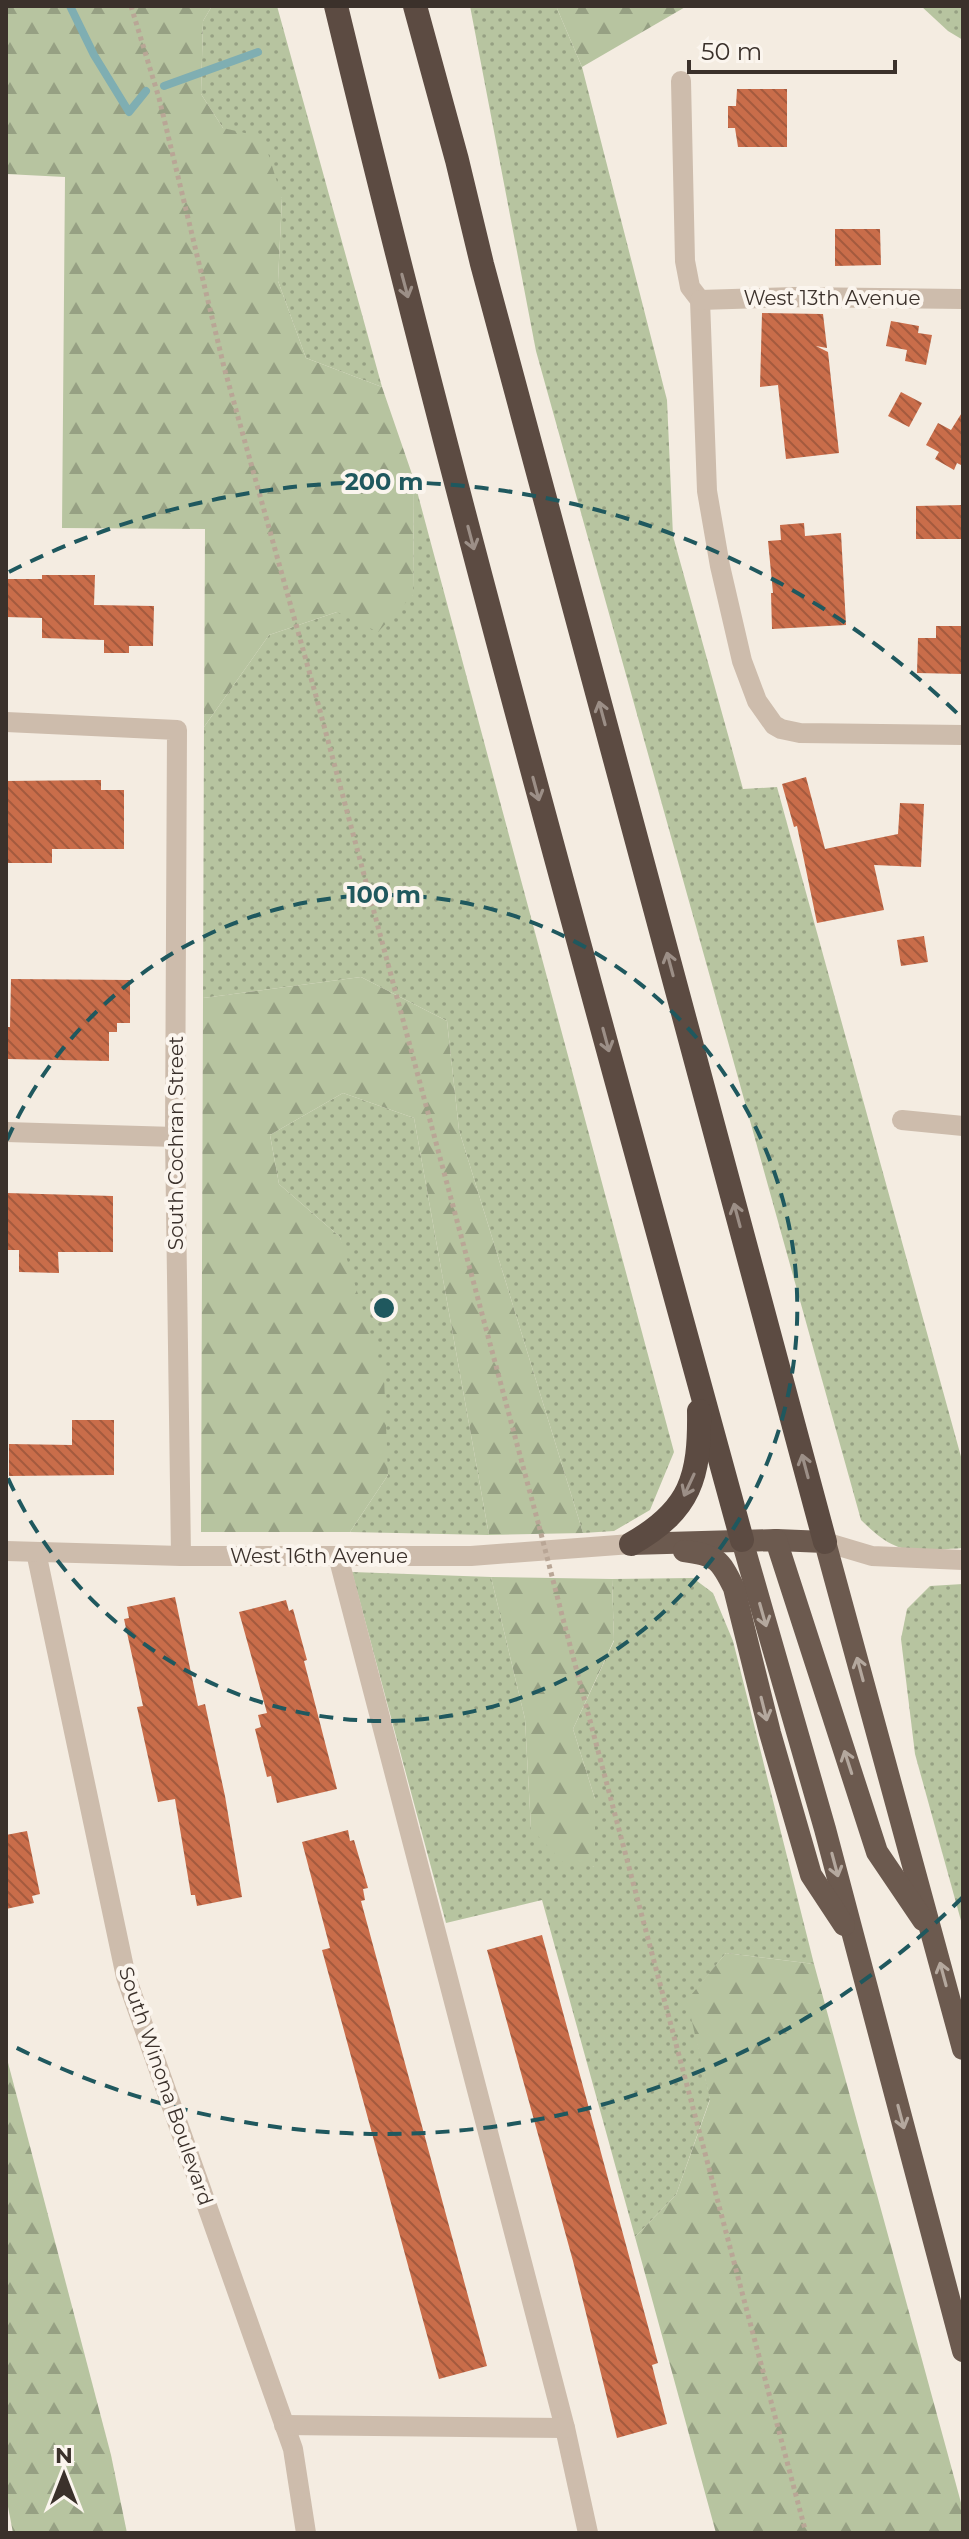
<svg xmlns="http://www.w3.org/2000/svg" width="969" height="2539" font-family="Montserrat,sans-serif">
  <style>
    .grass { fill: url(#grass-dots) }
    .forest { fill: url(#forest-firs) }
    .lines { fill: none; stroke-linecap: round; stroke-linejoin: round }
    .stream { stroke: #7faeb2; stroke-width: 8 }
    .building { fill: url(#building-back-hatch) }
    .path { stroke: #b9a696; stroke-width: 5; stroke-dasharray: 4 4; stroke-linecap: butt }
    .minor { stroke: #cdbcac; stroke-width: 20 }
    .tertiary { stroke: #cdbcac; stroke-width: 20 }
    .trunk { stroke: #6c5a4f; stroke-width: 22 }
    .motorway { stroke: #5c4b42; stroke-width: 24 }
    .path-bridge { stroke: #b9a696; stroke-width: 5; stroke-dasharray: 4 4; stroke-linecap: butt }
    .oneway { stroke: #9c8f87 }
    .oneway2 { stroke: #b4a89e }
    .ring { fill: none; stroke: #1f585e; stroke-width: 4; stroke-dasharray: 14 10 }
    .labels { text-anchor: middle; stroke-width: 8; stroke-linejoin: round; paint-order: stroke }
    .street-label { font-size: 20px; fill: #3b312b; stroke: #fbf5ee }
    .centre { fill: #1f585e; stroke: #fbf5ee; stroke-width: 4 }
    .ring-label { font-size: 24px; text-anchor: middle; font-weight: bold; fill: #1f585e; stroke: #fbf5ee; stroke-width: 8; stroke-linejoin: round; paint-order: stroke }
  </style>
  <defs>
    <pattern id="grass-dots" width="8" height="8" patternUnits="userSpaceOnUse" patternTransform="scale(2)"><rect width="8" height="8" fill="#b7c4a0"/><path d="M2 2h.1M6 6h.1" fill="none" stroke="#96a083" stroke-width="1.8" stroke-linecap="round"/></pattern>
    <pattern id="forest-firs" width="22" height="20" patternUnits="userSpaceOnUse" patternTransform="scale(2)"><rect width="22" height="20" fill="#b7c4a0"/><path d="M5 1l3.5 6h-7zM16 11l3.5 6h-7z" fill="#96a083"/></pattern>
    <pattern id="building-back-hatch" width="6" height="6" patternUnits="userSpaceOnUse" patternTransform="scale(2)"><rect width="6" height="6" fill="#c96d4a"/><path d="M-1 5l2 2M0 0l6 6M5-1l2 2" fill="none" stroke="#a45a3e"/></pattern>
  </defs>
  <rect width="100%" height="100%" fill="#f4ece1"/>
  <g class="grass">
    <polygon points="212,6 277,6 382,387 306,358 278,281 282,198 223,128 201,94 203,21"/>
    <path d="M470,6H556L582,67L667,400L673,536L743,789L777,787L963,1464V1548C913,1551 899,1558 861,1520L536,351Z"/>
    <polygon points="921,6 963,6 963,40 948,31"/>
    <polygon points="414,480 674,1452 650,1510 614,1531 583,1533 459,1130 447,1021 361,977 203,998 204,727 269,635 337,612 413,595"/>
    <polygon points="343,1093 414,1118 489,1535 350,1532 388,1475 340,1237 279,1184 270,1135"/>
    <polygon points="352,1572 491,1577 525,1719 531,1829 594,1867 595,1799 573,1729 614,1641 612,1579 693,1578 713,1593 733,1641 814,1964 726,1953 688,2000 710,2099 676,2195 635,2237 542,1900 446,1923"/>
    <polygon points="963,1584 963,1928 915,1754 901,1639 907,1609 930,1586"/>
  </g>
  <g class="forest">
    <polygon points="6,6 212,6 203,21 201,94 223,128 263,137 282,198 278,281 306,358 382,387 414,480 413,595 378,632 337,612 269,635 204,727 205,529 62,528 65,177 6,174"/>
    <polygon points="556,6 687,6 582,67"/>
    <polygon points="361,977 447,1021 459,1130 583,1533 489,1535 414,1118 343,1093 270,1135 279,1184 340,1237 384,1377 388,1475 350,1532 201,1532 203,998"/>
    <polygon points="491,1577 612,1579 614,1640 573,1729 595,1799 595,1867 563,1862 531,1829 525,1719"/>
    <polygon points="726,1953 814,1964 963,2510 963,2533 716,2533 635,2237 676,2195 710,2100 687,2000"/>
    <polygon points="6,2055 111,2455 127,2533 13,2533 6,2496"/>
  </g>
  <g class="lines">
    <g class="stream">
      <polyline points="70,6 94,55 129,112 146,91"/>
      <polyline points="164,86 258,52"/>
    </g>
  </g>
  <g class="building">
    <polygon points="737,89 787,89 787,147 738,147 735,128 728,128 728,106 736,106"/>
    <polygon points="835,229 880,229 881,265 835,266"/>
    <polygon points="762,313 823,314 827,348 816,346 828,352 839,453 786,459 778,385 760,387"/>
    <polygon points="891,321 919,326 918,333 932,335 926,365 905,361 907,350 886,346"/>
    <polygon points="901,392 922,403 909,427 888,416"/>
    <polygon points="963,411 963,466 957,463 954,470 935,459 939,452 926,445 938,423 951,430"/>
    <polygon points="963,505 963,539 916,539 916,506"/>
    <polygon points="804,523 805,536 841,533 846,625 772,629 771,593 773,593 768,541 781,540 780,525"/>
    <polygon points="42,575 95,575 94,605 154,606 153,646 129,646 129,653 104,653 104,640 42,638 42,618 6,617 6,579 42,579"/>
    <polygon points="936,626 963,626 963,674 917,673 918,638 936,638"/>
    <polygon points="806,777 825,849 898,834 900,803 924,804 921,867 874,865 884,910 817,923 797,826 794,827 782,784"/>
    <polygon points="101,780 101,790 124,790 124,849 52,849 52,863 6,863 6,781"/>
    <polygon points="924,936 928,962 901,966 897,940"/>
    <polygon points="11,979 130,980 130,1023 117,1023 117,1032 109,1032 109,1061 6,1059 6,1027 10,1027"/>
    <polygon points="6,1193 113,1196 113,1252 58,1252 59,1273 19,1272 19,1250 6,1250"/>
    <polygon points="72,1420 114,1420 114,1475 9,1476 9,1444 72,1445"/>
    <polygon points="175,1597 198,1706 205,1704 225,1796 242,1897 197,1906 195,1895 191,1895 175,1799 158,1802 137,1707 143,1706 124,1619 129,1618 127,1607"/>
    <polygon points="286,1600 289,1611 293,1609 307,1660 304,1661 337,1789 277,1803 271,1776 267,1777 255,1729 261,1727 258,1715 267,1713 239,1612"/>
    <polygon points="348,1830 350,1841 354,1840 368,1888 363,1889 365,1900 361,1901 487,2366 439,2379 322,1950 330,1948 302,1842"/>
    <polygon points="27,1831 40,1894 32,1896 34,1903 6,1909 6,1835"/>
    <polygon points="542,1935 658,2363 652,2365 667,2424 617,2438 573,2261 487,1950"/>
  </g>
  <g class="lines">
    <g class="path">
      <polyline points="131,6 159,98 224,367 316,696 539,1526"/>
      <polyline points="563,1619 806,2533"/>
    </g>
    <g class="minor">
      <polyline points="681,81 685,261 690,287 700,300 707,491 720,566 742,661 757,701 774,725 781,729 800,733 963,735"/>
      <polyline points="700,300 795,297 963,299"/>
      <polyline points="6,722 177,730 175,1137 181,1556"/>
      <polyline points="902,1120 963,1126"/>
      <polyline points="6,1132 175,1137"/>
      <polyline points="825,1542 872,1556 963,1560"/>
      <polyline points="36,1552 126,1977 293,2449 306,2533"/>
      <polyline points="338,1556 565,2428 588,2533"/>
      <polyline points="284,2425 565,2428"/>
    </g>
    <polyline class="tertiary" points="6,1551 181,1556 471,1556 631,1544"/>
    <g class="trunk">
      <polyline points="742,1540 825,1829 963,2351"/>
      <polyline points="776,1540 825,1542 963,2049"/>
      <polyline points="631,1544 776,1540 877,1852 923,1920"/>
      <path d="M684,1551C716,1555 720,1559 734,1588L770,1733L811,1875L844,1925"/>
    </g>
    <g class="motorway">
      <path d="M336,6C460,520 603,1030 742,1540"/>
      <polyline points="415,6 457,160 482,264 825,1542"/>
      <path d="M631,1544C691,1510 700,1477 699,1411"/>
    </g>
    <polyline class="path-bridge" points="539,1526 563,1619"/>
  </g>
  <defs><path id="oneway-shaft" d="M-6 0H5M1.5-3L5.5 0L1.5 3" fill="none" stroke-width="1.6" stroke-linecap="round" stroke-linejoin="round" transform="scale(2)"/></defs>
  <g class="oneway">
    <use href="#oneway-shaft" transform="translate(405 286) rotate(75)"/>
    <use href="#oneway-shaft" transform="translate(471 538) rotate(75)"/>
    <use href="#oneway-shaft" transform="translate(602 713) rotate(-105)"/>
    <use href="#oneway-shaft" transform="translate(536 789) rotate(75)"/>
    <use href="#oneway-shaft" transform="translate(670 964) rotate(-105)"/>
    <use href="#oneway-shaft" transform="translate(606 1040) rotate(75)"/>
    <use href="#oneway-shaft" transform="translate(737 1215) rotate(-105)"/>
    <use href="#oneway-shaft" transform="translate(805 1466) rotate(-105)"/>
    <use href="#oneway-shaft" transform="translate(689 1485) rotate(115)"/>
  </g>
  <g class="oneway2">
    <use href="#oneway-shaft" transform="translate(763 1615) rotate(74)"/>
    <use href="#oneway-shaft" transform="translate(860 1669) rotate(-105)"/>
    <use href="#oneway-shaft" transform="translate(764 1709) rotate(76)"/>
    <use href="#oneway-shaft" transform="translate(848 1762) rotate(-108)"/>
    <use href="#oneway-shaft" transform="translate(835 1865) rotate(75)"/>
    <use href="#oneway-shaft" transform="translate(943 1974) rotate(-105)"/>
    <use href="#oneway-shaft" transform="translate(901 2117) rotate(75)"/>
  </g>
  <g class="ring">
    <path d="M7 1140A413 413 0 1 1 7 1476"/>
    <path d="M963 1897A826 826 0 0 1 9 2044M9 572A826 826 0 0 1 963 719"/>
  </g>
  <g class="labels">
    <g class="street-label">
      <text x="832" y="305">West 13th Avenue</text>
      <text transform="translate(176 1143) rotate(-90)" y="7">South Cochran Street</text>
      <text x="319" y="1563">West 16th Avenue</text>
      <text transform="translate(166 2086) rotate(71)" y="7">South Winona Boulevard</text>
    </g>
  </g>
  <circle cx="384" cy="1308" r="12" class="centre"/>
  <g class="ring-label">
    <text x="384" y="490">200 m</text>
    <text x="384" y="903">100 m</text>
  </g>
  <rect width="969" height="2539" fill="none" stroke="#3b312b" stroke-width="16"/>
  <g transform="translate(64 2475)" stroke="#fbf5ee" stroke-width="6" paint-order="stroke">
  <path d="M0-6L14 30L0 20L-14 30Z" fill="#3b312b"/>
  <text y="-12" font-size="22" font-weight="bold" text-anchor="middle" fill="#3b312b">N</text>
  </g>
  <path d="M689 60v12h206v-12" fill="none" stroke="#3b312b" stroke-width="4"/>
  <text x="701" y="60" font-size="24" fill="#3b312b" stroke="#fbf5ee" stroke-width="6" paint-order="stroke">50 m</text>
</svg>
